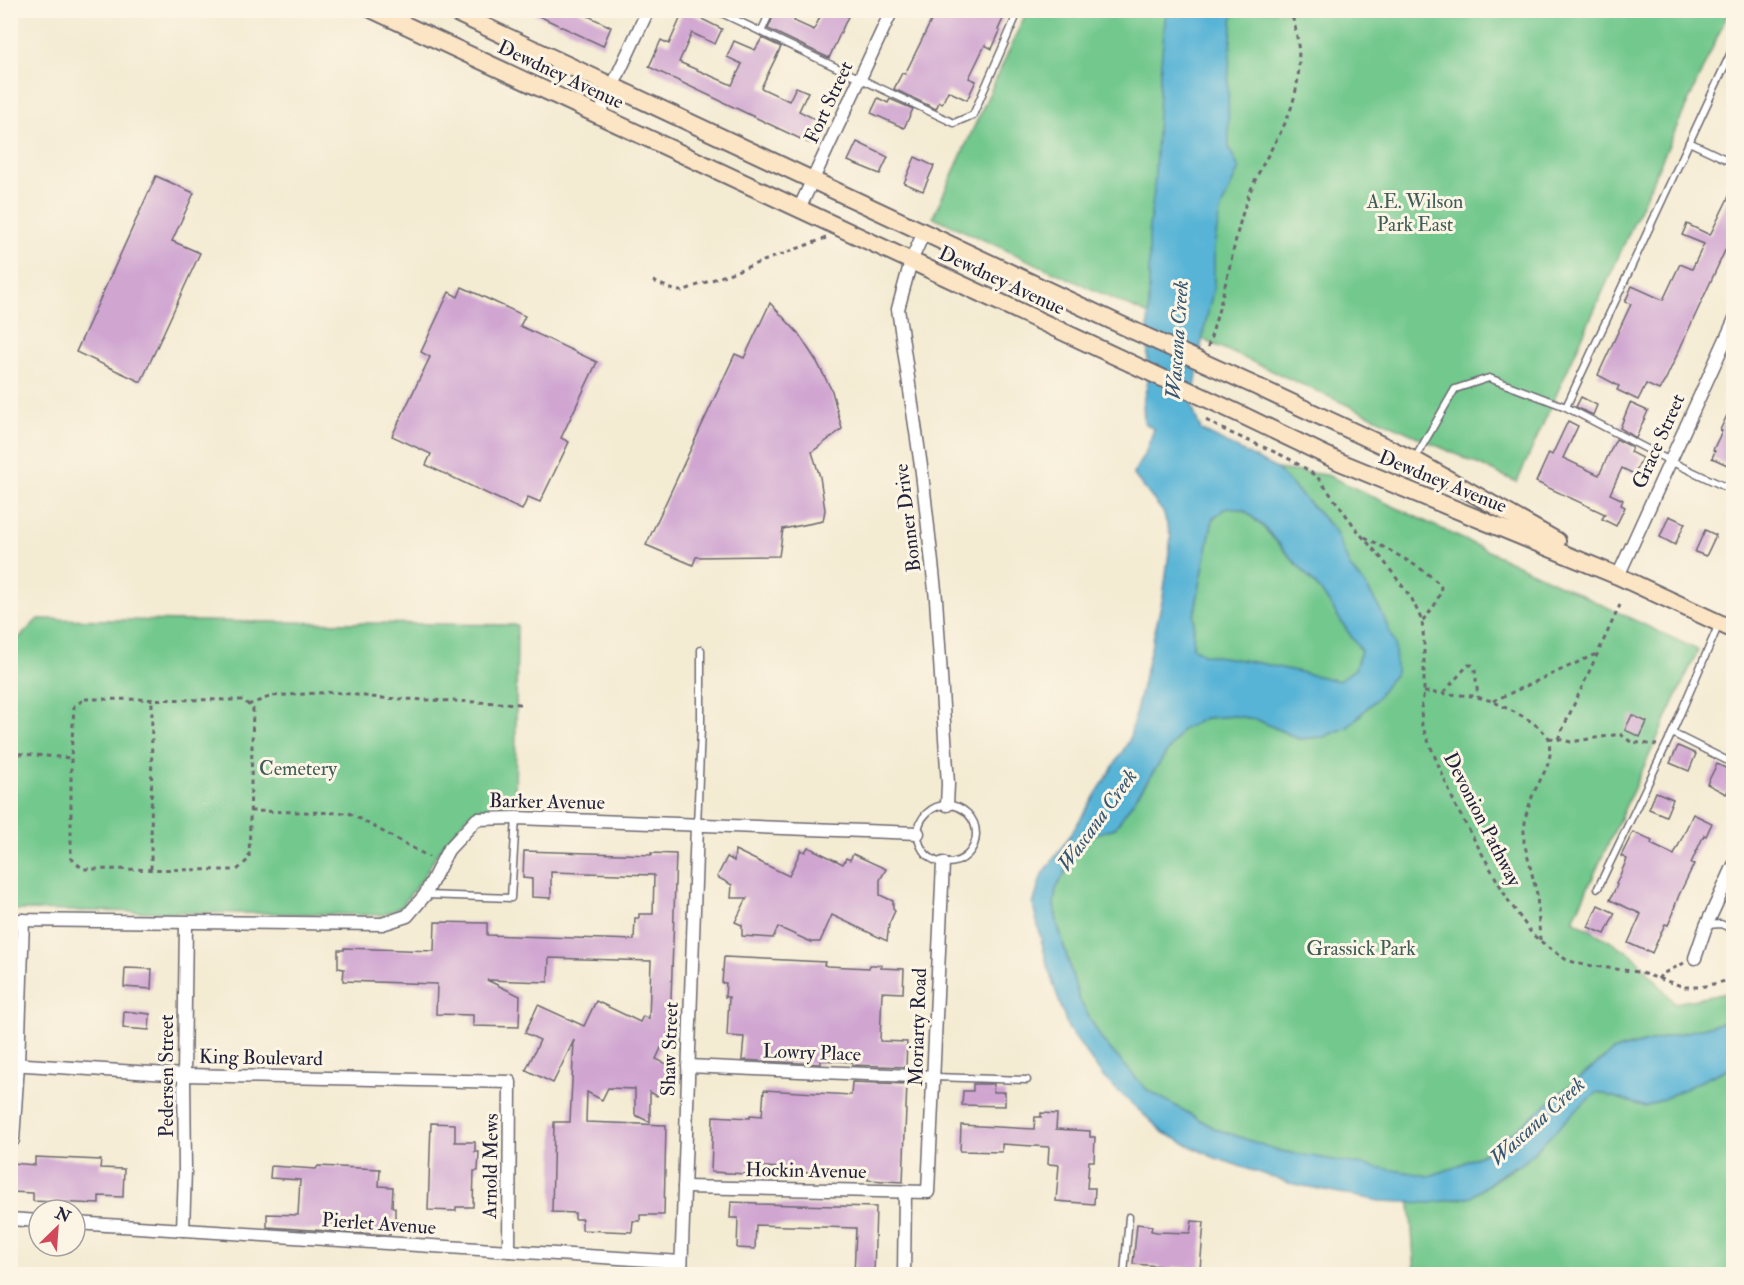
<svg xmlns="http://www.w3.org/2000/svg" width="1744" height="1285" font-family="'IM FELL Double Pica',serif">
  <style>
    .green { fill: #72c88d; stroke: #4a7564; stroke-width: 1.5 }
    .water { fill: #58b4d6; stroke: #3d6b88; stroke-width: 1.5; fill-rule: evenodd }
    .building { fill: #d0a6d1 }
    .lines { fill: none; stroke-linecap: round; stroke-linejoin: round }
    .lane-casing { stroke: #6c6870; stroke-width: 9 }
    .street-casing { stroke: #6c6870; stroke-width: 15 }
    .secondary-casing { stroke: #6c6870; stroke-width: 20 }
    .path { stroke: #6c6870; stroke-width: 3; stroke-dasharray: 4.5 4.5; stroke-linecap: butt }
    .lane { stroke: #fff; stroke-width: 6 }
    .street { stroke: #fff; stroke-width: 12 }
    .secondary { stroke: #fce5c4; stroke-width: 16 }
    .secondary-bridge-casing { stroke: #6c6870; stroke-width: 20; stroke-linecap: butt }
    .secondary-bridge { stroke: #fce5c4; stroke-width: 16 }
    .labels { text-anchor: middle; stroke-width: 6; stroke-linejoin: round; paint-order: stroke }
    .street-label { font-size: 20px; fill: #22223b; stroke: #fcf5e5 }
    .park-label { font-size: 20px; fill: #3e5c58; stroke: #fcf5e5 }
    .water-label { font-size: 21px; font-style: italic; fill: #355571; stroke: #fcf5e5 }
  </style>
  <rect width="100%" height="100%" fill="#fcf5e5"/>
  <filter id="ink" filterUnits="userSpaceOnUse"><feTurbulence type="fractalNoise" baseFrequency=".0167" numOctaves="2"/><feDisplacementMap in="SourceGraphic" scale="12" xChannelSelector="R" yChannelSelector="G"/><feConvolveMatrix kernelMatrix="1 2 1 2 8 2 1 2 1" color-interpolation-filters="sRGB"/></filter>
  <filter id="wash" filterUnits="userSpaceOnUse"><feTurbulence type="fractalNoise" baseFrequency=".008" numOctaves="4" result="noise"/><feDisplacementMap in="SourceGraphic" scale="24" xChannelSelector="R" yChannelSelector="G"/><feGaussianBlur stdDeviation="1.35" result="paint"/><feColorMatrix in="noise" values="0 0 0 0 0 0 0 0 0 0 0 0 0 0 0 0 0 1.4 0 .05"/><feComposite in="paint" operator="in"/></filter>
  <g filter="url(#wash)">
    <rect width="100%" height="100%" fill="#f4ebd3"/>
    <g class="green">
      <polygon points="1027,11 1729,11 1517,482 933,217"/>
      <polygon points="1277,469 1327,475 1698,650 1573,920 1632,954 1675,1003 1733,992 1733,1020 1613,1051 1490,1150 1453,1168 1429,1177 1280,1151 1216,1129 1146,1089 1102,1040 1079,999 1057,922 1054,904 1056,889 1082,843 1092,835 1115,828 1182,730 1205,718 1235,716 1256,719 1298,739 1323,737 1348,727 1376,699 1366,586 1350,567 1335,531"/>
      <polygon points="1227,507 1244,510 1263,527 1321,591 1361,651 1355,669 1339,681 1259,663 1203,654 1193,647 1194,616 1213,518"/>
      <polygon points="38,619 517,625 515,810 468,816 438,852 424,876 401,907 383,915 11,910 11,646"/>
      <path d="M1733,1066V1274H1415L1410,1202C1426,1202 1461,1202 1475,1194C1491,1184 1504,1171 1522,1164L1580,1106L1598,1092L1646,1107Z"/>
    </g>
    <path class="water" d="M1166,11H1233L1228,86L1229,148L1239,168L1220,211L1214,248V286L1203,335L1192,407L1201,430L1277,469L1335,531L1350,567L1366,586L1381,611L1395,644L1396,672L1376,699L1348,727L1323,737L1299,739L1256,719L1235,716L1205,718L1182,730L1115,828L1092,835L1082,843L1056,889L1054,904L1057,922L1079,999L1102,1040L1146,1089L1216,1129L1280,1151L1429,1176L1453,1168L1490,1150L1613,1051L1733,1020V1066L1646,1107L1598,1092L1580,1106L1522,1164L1510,1168L1472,1196L1432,1203L1380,1201L1289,1183L1213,1157L1164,1133L1104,1078L1068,1028L1048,968L1033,905L1041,877L1071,834L1129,741L1163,597L1171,537L1163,512L1133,474L1146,451L1154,429L1144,423L1143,401L1147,386L1149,294V227L1154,191L1160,74ZM1227,507L1244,510L1264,527L1321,591L1361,651L1355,669L1339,681L1259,663L1203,654L1193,647L1194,616L1213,518Z"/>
    <g id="blocks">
      <g class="building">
        <polygon points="526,10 576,10 611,27 603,46"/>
        <polygon points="684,10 722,29 715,44 692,33 679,62 732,85 742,64 727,57 734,41 755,50 762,38 781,47 761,88 789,101 796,87 808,92 799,111 819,121 809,143 649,67 661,40 669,44"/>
        <polygon points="776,10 795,19 794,21 814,30 823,10 851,10 829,58 768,29"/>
        <polygon points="914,10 1007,10 998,30 1000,31 992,49 985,45 969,78 976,81 967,100 948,91 942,104 939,102 936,109 894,89 902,73 905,74 932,19"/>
        <polygon points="878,98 888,103 890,99 913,109 904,128 871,113"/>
        <polygon points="857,142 888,157 880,174 848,161"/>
        <polygon points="915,157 934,166 923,191 904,183"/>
        <polygon points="156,176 194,193 172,241 200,253 141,382 76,352"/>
        <polygon points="1734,186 1734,231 1665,381 1659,390 1646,384 1638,400 1617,390 1619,386 1598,375 1631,304 1625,302 1632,286 1663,300 1680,264 1692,269 1704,244 1682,235 1687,224 1710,235"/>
        <polygon points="462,287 525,316 520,326 597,362 561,438 569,442 540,502 528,497 522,510 426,465 431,454 392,436 430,357 421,352 449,292 458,297"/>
        <polygon points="770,303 798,333 817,362 832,391 842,429 812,452 820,477 825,510 823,521 783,529 779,556 696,557 693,565 646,545 735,354 744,358"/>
        <polygon points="1581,397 1597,405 1593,415 1576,407"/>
        <polygon points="1734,401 1734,468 1712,458 1715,451 1713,450 1722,431 1720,430"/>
        <polygon points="1630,403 1648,411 1636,438 1620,428"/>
        <polygon points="1568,421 1578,426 1563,458 1599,475 1616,439 1632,447 1630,452 1642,458 1634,474 1622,468 1610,494 1623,500 1621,505 1625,507 1616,526 1602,519 1605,514 1536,482 1549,453 1552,455"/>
        <polygon points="1669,516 1685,523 1675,545 1660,537"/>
        <polygon points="1705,530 1716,535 1706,556 1695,552"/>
        <polygon points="1632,715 1647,722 1640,737 1625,730"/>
        <polygon points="1678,746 1696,754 1689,771 1670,763"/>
        <polygon points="1717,764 1734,772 1734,779 1726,794 1707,784"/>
        <polygon points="1656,792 1673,799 1666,816 1649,809"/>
        <polygon points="1693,814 1712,823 1706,836 1704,835 1691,863 1694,864 1679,895 1673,911 1674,912 1668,925 1665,924 1652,953 1647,950 1646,951 1628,943 1641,914 1610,900 1617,885 1616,884 1627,859 1621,856 1633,832 1652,841 1651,844 1674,855"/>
        <polygon points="808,847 843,864 846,858 850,860 853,854 886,869 880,880 880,895 893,901 893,909 895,911 889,924 887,941 832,915 820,942 811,942 778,927 773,938 742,936 742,925 735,922 747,898 731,898 732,885 717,877 727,857 734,861 735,850 789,876 801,850 805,852"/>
        <polygon points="524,851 652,855 651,853 676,854 670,1029 656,1059 671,1066 657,1096 650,1092 650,1122 635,1115 635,1089 608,1088 602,1100 587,1092 586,1122 666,1125 664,1215 640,1215 640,1221 633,1221 632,1232 582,1230 582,1219 575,1219 575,1213 552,1212 554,1122 570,1122 574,1040 553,1083 526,1070 540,1040 525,1033 538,1005 584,1026 596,1001 640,1022 643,1016 649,1019 651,961 549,958 548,982 487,980 520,996 519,1027 473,1026 473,1015 436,1014 437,984 343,981 344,969 338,968 338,950 344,950 344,948 434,951 435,922 487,923 487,935 634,940 635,918 639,918 639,914 653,914 654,875 551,872 551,898 532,897 532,879 523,878"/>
        <polygon points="1598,905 1615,913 1605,934 1588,927"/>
        <polygon points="724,957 825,962 824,965 827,966 869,968 870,965 882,965 881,968 904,969 903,993 882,992 880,1041 907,1042 906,1067 852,1065 852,1062 821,1060 821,1064 742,1060 744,1037 727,1036 729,997 725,997 726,983 722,983"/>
        <polygon points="125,968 152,969 151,989 124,987"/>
        <polygon points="124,1011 150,1014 149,1030 123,1028"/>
        <polygon points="852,1082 907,1084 903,1182 868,1180 868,1172 817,1169 817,1173 799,1172 799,1169 747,1166 747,1174 711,1172 713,1116 750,1118 750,1115 762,1116 764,1090 851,1095"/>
        <polygon points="973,1084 994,1084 993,1092 1005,1092 1005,1106 962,1105 963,1091 973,1091"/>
        <polygon points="1041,1113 1057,1114 1056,1129 1090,1131 1090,1137 1095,1137 1094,1161 1089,1161 1087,1188 1095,1188 1094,1204 1056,1201 1059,1165 1048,1164 1049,1147 1002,1144 1002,1152 960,1151 961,1125 1034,1129 1035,1117 1041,1117"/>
        <polygon points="431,1123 455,1124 455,1142 475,1142 475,1152 479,1152 478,1171 474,1171 473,1207 456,1207 456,1211 428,1210"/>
        <polygon points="35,1157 101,1160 100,1168 124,1169 123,1197 99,1196 99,1204 33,1201 33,1193 10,1192 11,1163 35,1165"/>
        <polygon points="271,1166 316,1169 318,1166 380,1169 379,1186 393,1187 392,1206 395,1208 395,1218 391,1220 390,1235 267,1227 267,1214 298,1215 300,1180 270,1178"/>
        <polygon points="731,1202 757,1203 757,1204 876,1207 874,1275 854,1275 856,1228 756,1225 755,1249 737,1248 738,1218 730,1218"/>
        <polygon points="1192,1221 1204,1222 1200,1269 1173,1267 1172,1270 1160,1269 1160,1266 1133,1264 1137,1224 1152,1226 1151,1231 1157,1232 1190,1233"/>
      </g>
    </g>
  </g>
  <g filter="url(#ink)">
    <use href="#blocks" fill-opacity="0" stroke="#6c6870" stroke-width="1.5"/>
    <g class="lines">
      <defs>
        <g id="lane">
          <polyline points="715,10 954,123 973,115 1019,10"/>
          <polyline points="761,32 771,10"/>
          <polyline points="1689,142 1734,163"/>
          <polyline points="1566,407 1734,46"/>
          <polyline points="1414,460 1455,389 1489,378 1566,407 1670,461 1734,491"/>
          <polyline points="1672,733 1734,764"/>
          <circle cx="947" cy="834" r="29"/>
          <polyline points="697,826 701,728 701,650"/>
          <polyline points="1598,888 1672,733 1719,624"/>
          <polyline points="426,895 511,898 516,818"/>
          <polyline points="1707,925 1721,924 1734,930"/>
          <polyline points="934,1077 1027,1080"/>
          <polyline points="1124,1274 1129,1217"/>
        </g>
        <g id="street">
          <polyline points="599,115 648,10"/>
          <polyline points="799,209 892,10"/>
          <polyline points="924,232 911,261 898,309 922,473 936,599 948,784 947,805"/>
          <polyline points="1618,576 1734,321"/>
          <polyline points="10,920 382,924 407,916 425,895 448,850 477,819 516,818 918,833"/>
          <polyline points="1695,958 1706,926 1734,865"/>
          <polyline points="10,1064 184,1075 510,1082 509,1251"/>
          <polyline points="688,1066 934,1077"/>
          <polyline points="13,1140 18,1064 23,920"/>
          <polyline points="684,1187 928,1192 943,863"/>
          <polyline points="10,1219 39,1221"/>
          <polyline points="75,1223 681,1262"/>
          <polyline points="183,1230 185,1170 184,1075 186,923"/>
          <polyline points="681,1274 697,826"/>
          <polyline points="904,1274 905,1192"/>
        </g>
        <g id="secondary">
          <polyline points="373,10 1130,363"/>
          <polyline points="450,10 1134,331"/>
          <polyline points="1260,388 1414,460 1557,541"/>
          <polyline points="1244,416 1340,462 1618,576 1734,630"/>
        </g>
      </defs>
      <use href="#lane" class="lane-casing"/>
      <use href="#street" class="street-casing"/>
      <use href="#secondary" class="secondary-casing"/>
      <g class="path">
        <polyline points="653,281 676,291 682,291 826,238"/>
        <path d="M1208,347C1214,327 1220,306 1225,285C1232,260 1236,234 1244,209C1252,182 1266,159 1279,135C1301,96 1305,52 1290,10"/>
        <path d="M1206,420C1242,442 1287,451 1319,479L1361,535L1383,560L1412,599L1422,621L1424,643V692L1421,709L1422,726L1456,807L1508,900L1532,934L1540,941L1565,959L1579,964L1638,972L1685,987H1701L1734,979"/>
        <path d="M1365,537C1384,548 1430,570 1441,587C1439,601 1432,610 1422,621"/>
        <polyline points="1424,692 1473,696 1492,701 1526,718 1540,728 1549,738 1550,755 1547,767 1533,794 1526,815 1524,831 1524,842 1537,894 1540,940"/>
        <polyline points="1444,692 1468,665 1472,665 1475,670 1478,697"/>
        <polygon points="85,699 243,700 253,709 249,859 237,870 83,869 71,858 71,758 74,706"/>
        <polyline points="1493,701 1596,654"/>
        <polyline points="248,705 272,696 334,692 380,698 523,704"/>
        <polyline points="1549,738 1558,739 1620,605"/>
        <polyline points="1558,739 1571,742 1620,734 1631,742 1657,745"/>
        <polyline points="10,753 71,758"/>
        <polyline points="250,811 349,813 429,857"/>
        <polyline points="151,869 152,699"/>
        <polyline points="1658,979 1662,974 1684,963"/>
      </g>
      <use href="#lane" class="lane"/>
      <use href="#street" class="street"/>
      <use href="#secondary" class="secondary"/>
      <defs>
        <g id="secondary-bridge">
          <polyline points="1134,331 1260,388"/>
          <polyline points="1130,363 1244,416"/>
        </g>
      </defs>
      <use href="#secondary-bridge" class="secondary-bridge-casing"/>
      <use href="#secondary-bridge" class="secondary-bridge"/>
    </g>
  </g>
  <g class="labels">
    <g class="street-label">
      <text transform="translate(561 74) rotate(25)" y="7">Dewdney Avenue</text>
      <text transform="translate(828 102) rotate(-65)" y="7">Fort Street</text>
      <text transform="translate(1002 280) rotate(25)" y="7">Dewdney Avenue</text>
      <text transform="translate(1658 441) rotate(-66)" y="7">Grace Street</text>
      <text transform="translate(1443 481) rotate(22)" y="7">Dewdney Avenue</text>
      <text transform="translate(907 518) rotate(-97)" y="7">Bonner Drive</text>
      <text transform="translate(547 801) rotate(1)" y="7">Barker Avenue</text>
      <text transform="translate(1483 819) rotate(63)" y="7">Devonion Pathway</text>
      <text transform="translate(917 1027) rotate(-88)" y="7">Moriarty Road</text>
      <text transform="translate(669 1049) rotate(-88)" y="7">Shaw Street</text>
      <text transform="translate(812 1052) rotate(2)" y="7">Lowry Place</text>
      <text transform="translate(261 1057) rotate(1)" y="7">King Boulevard</text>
      <text transform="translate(166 1076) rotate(-90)" y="7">Pedersen Street</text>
      <text transform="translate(490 1166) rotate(-89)" y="7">Arnold Mews</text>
      <text transform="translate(806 1170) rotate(1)" y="7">Hockin Avenue</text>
      <text transform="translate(379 1223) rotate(4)" y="7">Pierlet Avenue</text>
    </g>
    <g class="park-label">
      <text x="1415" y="208">A.E. Wilson<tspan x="1415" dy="23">Park East</tspan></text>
      <text x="298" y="775">Cemetery</text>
      <text x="1361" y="955">Grassick Park</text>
    </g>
    <g class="water-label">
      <text transform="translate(1177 340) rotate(-86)" y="7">Wascana Creek</text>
      <text transform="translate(1097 820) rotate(-54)" y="7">Wascana Creek</text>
      <text transform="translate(1537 1121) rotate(-42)" y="7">Wascana Creek</text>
    </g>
  </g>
  <rect width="1744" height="1285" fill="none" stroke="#fcf5e5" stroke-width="36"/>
  <g transform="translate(57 1228) rotate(25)"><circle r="28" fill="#fcf5e5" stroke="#a5a1a1" stroke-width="1.5"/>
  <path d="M0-4.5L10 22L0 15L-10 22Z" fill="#d1495b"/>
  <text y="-9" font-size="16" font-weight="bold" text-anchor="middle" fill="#22223b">N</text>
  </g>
</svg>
